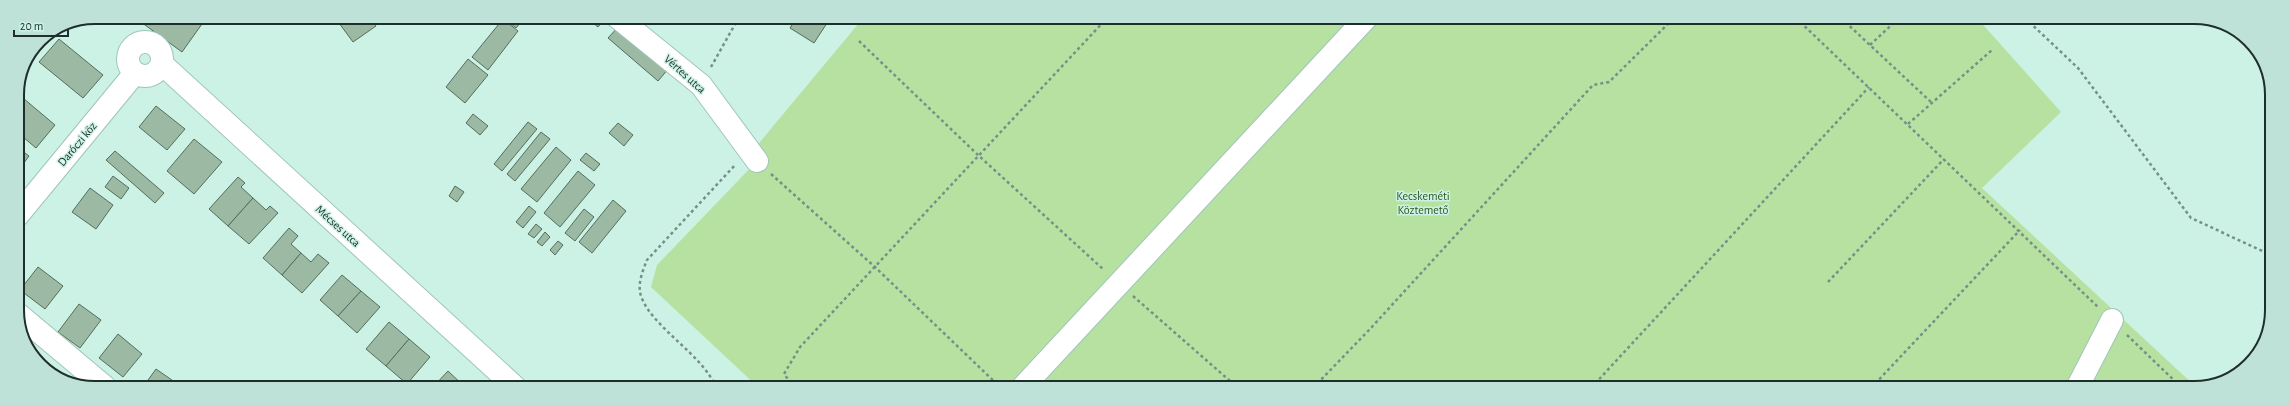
<svg xmlns="http://www.w3.org/2000/svg" width="2289" height="405" font-family="'Alegreya Sans',sans-serif">
  <style>
    .green { fill: #b7e1a1 }
    .building { fill: #9cb9a4; stroke: #546e5c }
    .lines { fill: none; stroke-linecap: round; stroke-linejoin: round }
    .minor-casing { stroke: #a0c5b9; stroke-width: 24 }
    .path { stroke: #769088; stroke-width: 2.5; stroke-dasharray: 3 3; stroke-linecap: butt }
    .minor { stroke: #fff; stroke-width: 22 }
    .labels { text-anchor: middle; stroke-width: 3; stroke-linejoin: round; paint-order: stroke }
    .street-label { font-size: 12px; fill: #1f2e2a; stroke: #ccf2e6 }
    .park-label { font-size: 12px; fill: #32551c; stroke: #ccf2e6 }
    .rim { fill: none; stroke: #1f2e2a; stroke-width: 2 }
  </style>
  <rect width="100%" height="100%" fill="#ccf2e6"/>
  <polygon class="green" points="864,17 1977,18 2061,112 1982,188 2196,387 759,388 651,287 657,265 757,161 755,148"/>
  <g class="building">
    <polygon points="134,17 207,17 182,52"/>
    <polygon points="346,17 370,17 376,26 353,42 339,23"/>
    <polygon points="503,17 525,17 516,28"/>
    <polygon points="586,17 606,17 598,27"/>
    <polygon points="645,17 658,17 653,24"/>
    <polygon points="686,17 699,17 694,23"/>
    <polygon points="797,17 831,17 814,43 790,28"/>
    <polygon points="503,19 518,31 488,70 472,57"/>
    <polygon points="619,26 669,68 658,81 608,38"/>
    <polygon points="59,39 103,75 83,98 39,62"/>
    <polygon points="468,59 488,75 465,103 446,87"/>
    <polygon points="17,93 55,125 36,148 17,132"/>
    <polygon points="156,106 185,129 167,150 139,127"/>
    <polygon points="473,114 488,126 480,135 466,123"/>
    <polygon points="528,122 537,129 502,171 494,164"/>
    <polygon points="618,123 633,135 624,146 609,133"/>
    <polygon points="541,132 550,139 515,181 507,174"/>
    <polygon points="194,139 222,162 194,194 167,171"/>
    <polygon points="17,147 29,156 18,171"/>
    <polygon points="556,147 571,160 537,202 521,189"/>
    <polygon points="115,151 164,193 155,203 106,160"/>
    <polygon points="586,153 600,164 594,171 580,160"/>
    <polygon points="578,171 595,185 560,227 544,213"/>
    <polygon points="113,176 129,188 121,199 105,187"/>
    <polygon points="238,177 245,183 241,187 253,198 228,226 209,209"/>
    <polygon points="455,186 464,192 457,202 449,196"/>
    <polygon points="90,188 113,205 96,229 72,212"/>
    <polygon points="253,198 266,210 270,206 278,213 249,244 228,226"/>
    <polygon points="613,200 626,211 592,253 579,242"/>
    <polygon points="529,206 536,212 523,228 516,222"/>
    <polygon points="584,209 594,217 575,241 565,233"/>
    <polygon points="536,224 542,229 534,238 528,234"/>
    <polygon points="289,228 298,236 291,244 301,253 282,275 263,258"/>
    <polygon points="545,232 550,237 542,246 537,242"/>
    <polygon points="558,241 563,245 555,255 550,250"/>
    <polygon points="301,253 311,262 318,254 329,263 302,293 282,275"/>
    <polygon points="38,267 63,286 45,309 20,290"/>
    <polygon points="342,275 361,291 338,316 320,300"/>
    <polygon points="361,291 380,307 357,333 338,316"/>
    <polygon points="79,304 101,320 80,348 58,332"/>
    <polygon points="389,322 409,339 386,366 366,349"/>
    <polygon points="118,334 142,354 123,377 99,358"/>
    <polygon points="409,339 430,357 407,384 386,366"/>
    <polygon points="156,369 182,387 143,387"/>
    <polygon points="448,371 465,387 433,387"/>
  </g>
  <g class="lines">
    <defs>
      <g id="minor">
        <polyline points="617,17 701,85 757,161"/>
        <circle cx="145" cy="59" r="17"/>
        <polyline points="162,64 515,387"/>
        <polyline points="18,215 135,73"/>
        <polyline points="18,314 105,387"/>
        <polyline points="1022,388 1367,17"/>
        <polyline points="2077,388 2112,320"/>
      </g>
    </defs>
    <use href="#minor" class="minor-casing"/>
    <g class="path">
      <polyline points="1796,18 2099,308"/>
      <polyline points="1841,18 1932,103"/>
      <polyline points="2025,18 2078,68 2191,218 2271,255"/>
      <polyline points="859,41 978,155 1104,270"/>
      <polyline points="1870,45 1899,18"/>
      <polyline points="711,67 739,17"/>
      <polyline points="1908,124 1992,50"/>
      <polyline points="771,174 875,267 1001,388"/>
      <polyline points="1828,282 1944,159"/>
      <polyline points="1133,296 1238,388"/>
      <polyline points="2127,335 2182,388"/>
      <path d="M716,388C704,355 652,328 641,296C637,284 643,270 647,260L736,164"/>
      <polyline points="795,388 784,374 800,347 1108,17"/>
      <polyline points="1313,388 1370,329 1593,85 1609,82 1674,18"/>
      <polyline points="1591,388 1869,87"/>
      <polyline points="1871,388 2020,230"/>
    </g>
    <use href="#minor" class="minor"/>
  </g>
  <g class="labels">
    <g class="street-label">
      <text transform="translate(685 74) rotate(42)" y="4">Vértes utca</text>
      <text transform="translate(77 144) rotate(-50)" y="4">Daróczi köz</text>
      <text transform="translate(338 226) rotate(42)" y="4">Mécses utca</text>
    </g>
    <g class="park-label">
      <text x="1423" y="200">Kecskeméti<tspan x="1423" dy="14">Köztemető</tspan></text>
    </g>
  </g>
  <path d="M0 0H2289V405H0ZM95 24H2194A71 71 0 0 1 2265 95V310A71 71 0 0 1 2194 381H95A71 71 0 0 1 24 310V95A71 71 0 0 1 95 24Z" fill="#bee2d7" fill-rule="evenodd"/>
  <path class="rim" d="M95 24H2194A71 71 0 0 1 2265 95V310A71 71 0 0 1 2194 381H95A71 71 0 0 1 24 310V95A71 71 0 0 1 95 24Z"/>
  <path d="M14 30v6h54v-6" fill="none" stroke="#1f2e2a" stroke-width="2"/>
  <text x="20" y="30" font-size="12" fill="#1f2e2a" stroke="#ccf2e6" stroke-width="3" paint-order="stroke">20 m</text>
</svg>
